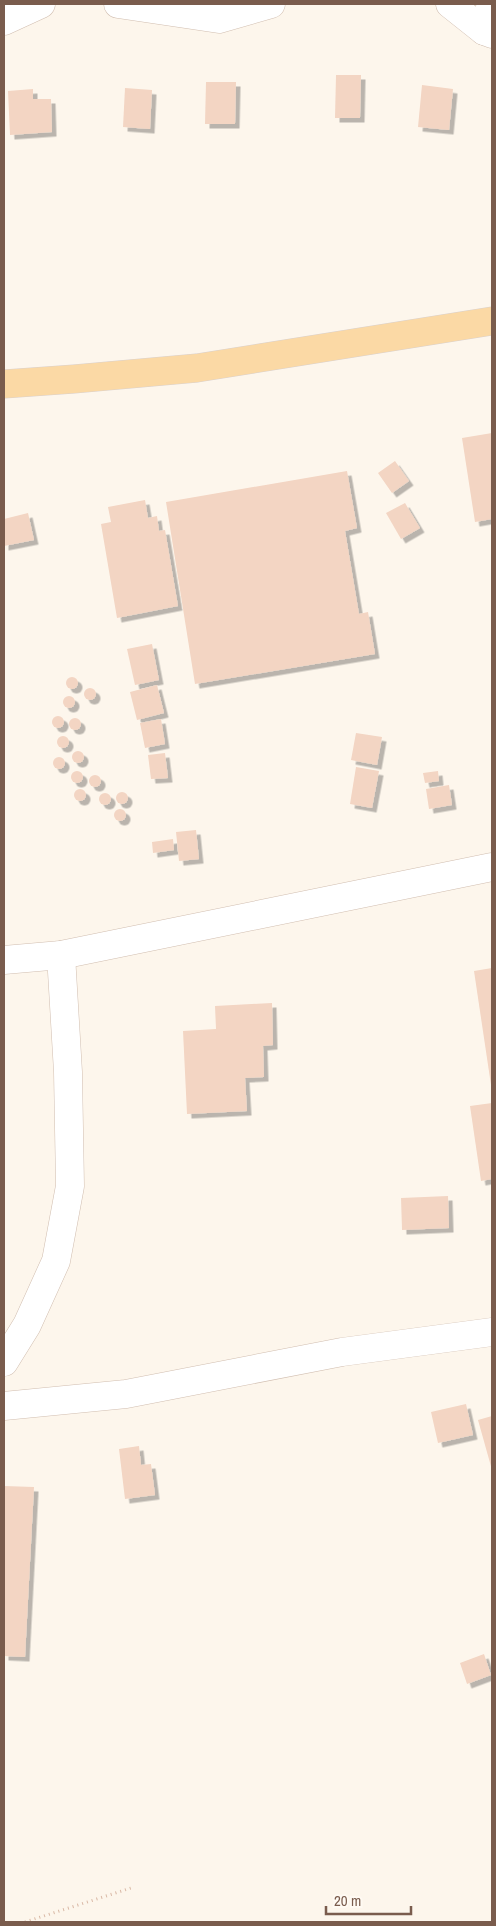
<svg xmlns="http://www.w3.org/2000/svg" width="496" height="1926" font-family="'Archivo Narrow',sans-serif">
  <style>
    .building { fill: #f3d5c3; filter: url(#shadow) }
    .lines { fill: none; stroke-linecap: round; stroke-linejoin: round }
    .minor-casing { stroke: #d1beb0; stroke-width: 29 }
    .primary-casing { stroke: #dad1cd; stroke-width: 29 }
    .path { stroke: #d9b8a5; stroke-width: 3; stroke-dasharray: 1 4; stroke-linecap: butt }
    .minor { stroke: #fff; stroke-width: 28 }
    .primary { stroke: #fbd9a5; stroke-width: 28 }
  </style>
  <defs>
    <filter id="shadow"><feDropShadow dx="4.5" dy="4.5" stdDeviation="0" flood-color="#0004"/></filter>
  </defs>
  <rect width="100%" height="100%" fill="#fdf6ec"/>
  <g class="building">
    <polygon points="336,75 361,75 360,118 335,118"/>
    <polygon points="206,82 236,82 235,124 205,124"/>
    <polygon points="422,85 453,89 449,130 418,127"/>
    <polygon points="125,88 152,90 150,129 123,127"/>
    <polygon points="33,89 33,99 51,99 52,132 10,135 8,91"/>
    <polygon points="492,433 492,519 475,522 462,438"/>
    <polygon points="395,461 409,481 392,493 378,473"/>
    <polygon points="347,471 357,528 345,531 359,614 368,612 375,654 195,684 166,502"/>
    <polygon points="145,500 148,518 157,516 159,531 165,530 178,606 117,618 101,524 111,522 108,507"/>
    <polygon points="405,503 420,528 401,539 386,513"/>
    <polygon points="28,513 34,540 4,546 4,519"/>
    <polygon points="152,644 159,680 135,685 127,649"/>
    <circle cx="72" cy="683" r="6"/>
    <polygon points="157,685 164,713 137,720 130,692"/>
    <circle cx="90" cy="694" r="6"/>
    <circle cx="69" cy="702" r="6"/>
    <circle cx="58" cy="722" r="6"/>
    <circle cx="75" cy="724" r="6"/>
    <polygon points="161,719 165,744 145,748 140,723"/>
    <polygon points="356,733 382,737 377,765 351,760"/>
    <circle cx="63" cy="742" r="6"/>
    <circle cx="78" cy="757" r="6"/>
    <polygon points="165,753 168,778 151,779 148,755"/>
    <circle cx="59" cy="763" r="6"/>
    <polygon points="356,767 379,771 372,808 350,804"/>
    <polygon points="438,771 439,781 425,783 423,773"/>
    <circle cx="77" cy="777" r="6"/>
    <circle cx="95" cy="781" r="6"/>
    <polygon points="449,785 452,805 429,809 426,789"/>
    <circle cx="80" cy="795" r="6"/>
    <circle cx="122" cy="798" r="6"/>
    <circle cx="105" cy="799" r="6"/>
    <circle cx="120" cy="815" r="6"/>
    <polygon points="196,830 199,859 179,861 176,832"/>
    <polygon points="173,839 174,850 153,853 152,842"/>
    <polygon points="492,968 492,1085 491,1085 474,971"/>
    <polygon points="272,1003 273,1045 263,1046 264,1077 245,1078 247,1111 187,1114 183,1031 216,1029 215,1006"/>
    <polygon points="492,1103 492,1179 481,1181 470,1106"/>
    <polygon points="448,1196 449,1228 402,1230 401,1198"/>
    <polygon points="466,1404 473,1435 438,1443 431,1412"/>
    <polygon points="492,1416 492,1470 478,1420"/>
    <polygon points="139,1446 141,1465 151,1464 155,1495 125,1499 119,1449"/>
    <polygon points="4,1486 34,1487 25,1657 4,1656"/>
    <polygon points="484,1654 491,1675 467,1684 460,1663"/>
  </g>
  <g class="lines">
    <defs>
      <g id="minor">
        <polyline points="118,4 219,19 271,4"/>
        <polyline points="450,4 484,31 492,34"/>
        <polyline points="4,21 41,4"/>
        <polyline points="484,31 491,4"/>
        <polyline points="4,960 61,955 492,867"/>
        <polyline points="4,1362 27,1325 56,1261 70,1186 68,1072 61,955"/>
        <polyline points="4,1406 126,1394 342,1352 492,1332"/>
      </g>
      <polyline id="primary" points="4,384 74,379 197,368 492,321"/>
    </defs>
    <use href="#minor" class="minor-casing"/>
    <use href="#primary" class="primary-casing"/>
    <polyline class="path" points="25,1922 131,1888"/>
    <use href="#minor" class="minor"/>
    <use href="#primary" class="primary"/>
  </g>
  <rect width="496" height="1926" fill="none" stroke="#7a5c4d" stroke-width="10"/>
  <path d="M326 1906v8h85v-8" fill="none" stroke="#7a5c4d" stroke-width="2.5"/>
  <text x="334" y="1906" font-size="15" fill="#7a5c4d" stroke="#fffaf3" stroke-width="4" paint-order="stroke">20 m</text>
</svg>
